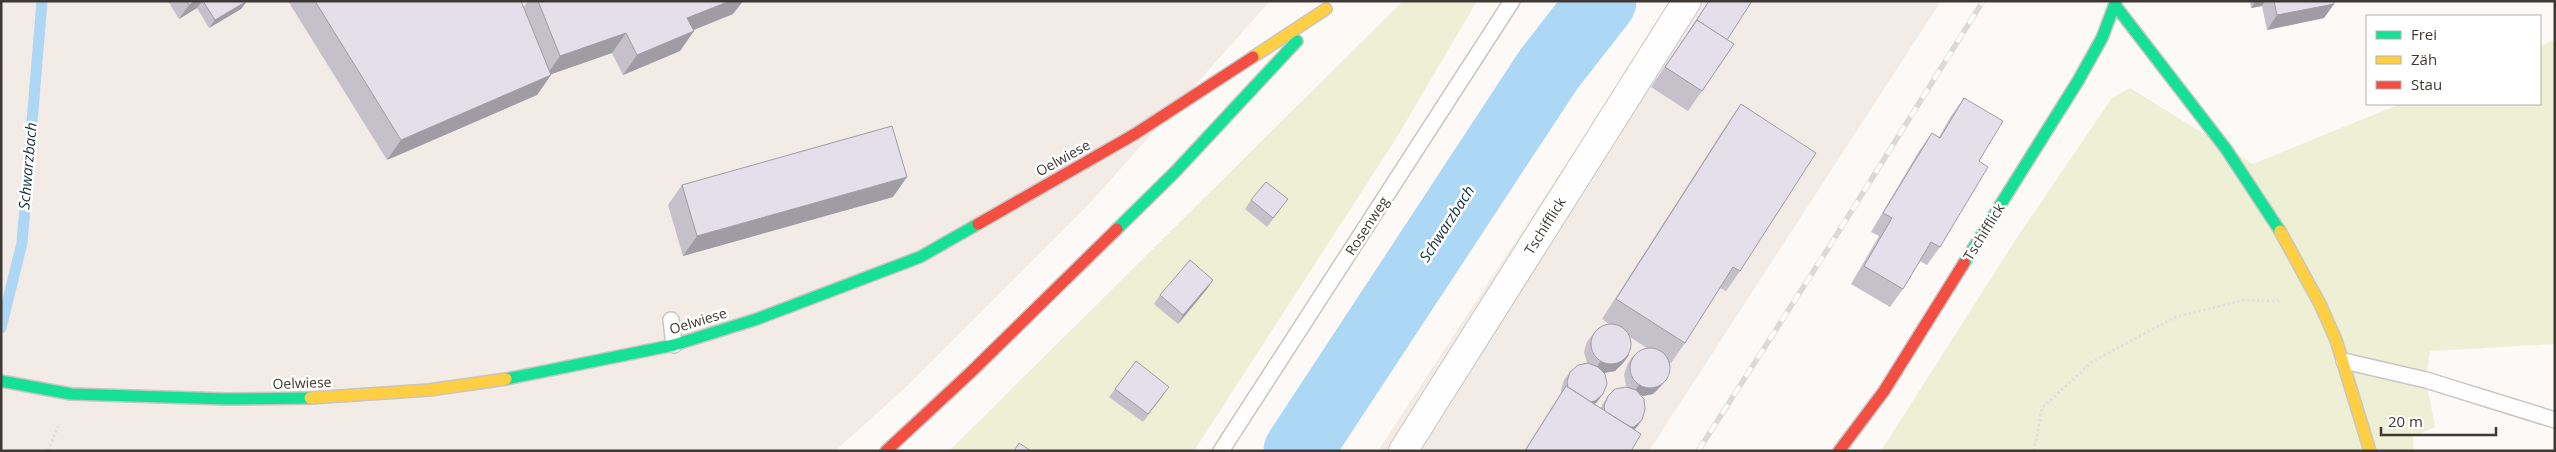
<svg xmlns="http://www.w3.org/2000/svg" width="2556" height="452" font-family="'Open Sans',sans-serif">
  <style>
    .built { fill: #f3ebe6 }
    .green { fill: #eef0d6 }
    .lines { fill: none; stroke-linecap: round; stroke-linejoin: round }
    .stream { stroke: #acd7f5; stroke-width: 11 }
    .river { stroke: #acd7f5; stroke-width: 69 }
    .lane-casing { stroke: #c9c5c2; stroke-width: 18 }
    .street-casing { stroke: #c9c5c2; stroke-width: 30 }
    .fast-casing { stroke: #c9c5c2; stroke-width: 14 }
    .slow-casing { stroke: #c9c5c2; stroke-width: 14 }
    .jam-casing { stroke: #c9c5c2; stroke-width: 14 }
    .path { stroke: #e2e0df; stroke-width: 3; stroke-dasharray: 2.5 2.5; stroke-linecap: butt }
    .lane { stroke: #fffefe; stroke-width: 15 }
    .street { stroke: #fffefe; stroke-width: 28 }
    .fast { stroke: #16e098; stroke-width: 11 }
    .slow { stroke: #ffcf43; stroke-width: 11 }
    .jam { stroke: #f24e42; stroke-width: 11 }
    .rail-casing { stroke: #dbdad8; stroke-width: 5.5 }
    .rail { stroke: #fff; stroke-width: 4; stroke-dasharray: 11; stroke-linecap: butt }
    .wall { fill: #c5c0ca; fill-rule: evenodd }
    .shaded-wall { fill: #a09ca4 }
    .building { fill: #e5dfeb; stroke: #a09ca4 }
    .labels { text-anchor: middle; stroke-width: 5; stroke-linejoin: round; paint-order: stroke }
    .street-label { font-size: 14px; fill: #3f3935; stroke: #fff }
    .water-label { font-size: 15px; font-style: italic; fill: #143042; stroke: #fff }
  </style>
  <rect width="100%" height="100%" fill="#fcf9f7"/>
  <g class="built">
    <polygon points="1,1 1270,1 1090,203 906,387 835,451 1,451"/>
    <polygon points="1673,1 1941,1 1649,451 1378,451"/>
  </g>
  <g class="green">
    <polygon points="1403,1 1477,1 1397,137 1194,451 949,451"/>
    <polygon points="2555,40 2555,344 2430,351 2426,380 2435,427 2413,437 2414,451 1881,451 2018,236 2112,98 2130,88 2253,164 2400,104 2540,104 2540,46"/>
  </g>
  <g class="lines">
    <polyline class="stream" points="1,328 22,243 42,1"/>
    <polyline class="river" points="1298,451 1549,69 1602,1"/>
    <defs>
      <g id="lane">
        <polyline points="671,320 674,345"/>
        <polyline points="2344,361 2426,380 2555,420"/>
        <polyline points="1221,451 1512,1"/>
      </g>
      <polyline id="street" points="1403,451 1687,1"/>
      <g id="fast">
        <polyline points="2115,5 2226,149 2280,231"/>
        <polyline points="1117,229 1175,172 1297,41"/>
        <polyline points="1964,263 2078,81 2102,38 2116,1"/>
        <polyline points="506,379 674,345 757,319 920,257 978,224"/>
        <polyline points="1,381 71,394 226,399 310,398"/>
      </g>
      <g id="slow">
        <polyline points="1253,57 1326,9"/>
        <polyline points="2280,231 2320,304 2336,340 2370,451"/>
        <polyline points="310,398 429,390 506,379"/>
      </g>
      <g id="jam">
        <polyline points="978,224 1135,134 1253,57"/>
        <polyline points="886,451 970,373 1117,229"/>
        <polyline points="1839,451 1884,391 1964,263"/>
      </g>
    </defs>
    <use href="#lane" class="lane-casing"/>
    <use href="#street" class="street-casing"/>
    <use href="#fast" class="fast-casing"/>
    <use href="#slow" class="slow-casing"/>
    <use href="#jam" class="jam-casing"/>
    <g class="path">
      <polyline points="48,451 58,426"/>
      <polyline points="2034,451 2042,408 2092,362 2175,317 2244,300 2282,301"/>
    </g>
    <use href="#lane" class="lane"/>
    <use href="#street" class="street"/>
    <use href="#fast" class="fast"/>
    <use href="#slow" class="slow"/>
    <use href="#jam" class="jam"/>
    <defs>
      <polyline id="rail" points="1698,451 1829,247 1983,1"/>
    </defs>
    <use href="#rail" class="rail-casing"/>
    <use href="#rail" class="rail"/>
  </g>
  <g class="wall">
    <polygon points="168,1 247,1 241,9 209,28 197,8 179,19"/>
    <polygon points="288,1 521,1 523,8 528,1 743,1 733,14 694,30 680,51 623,75 612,53 551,74 537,95 387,160"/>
    <polygon points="1709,1 1727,40 1702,91 1688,111 1651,87"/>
    <polygon points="2250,1 2337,1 2334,2 2334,4 2324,18 2267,30 2262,6 2251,8"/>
    <polygon points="1964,98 1979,161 1940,247 1927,265 1920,261 1903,289 1890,307 1851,284 1879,236 1871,232 1919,151 1932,133 1939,137 1951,116"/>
    <path d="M1741,104L1740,271L1726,291L1720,288L1685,343L1671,363L1668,362L1667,378L1661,386L1653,394L1643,396L1641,395L1642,420L1634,430L1631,451H1524L1561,393V390L1564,380L1570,372L1587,363L1584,352L1587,342L1593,334L1609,324L1602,319L1727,124ZM1630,337L1647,348L1632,357L1627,365L1624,375L1626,385L1628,388L1608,396L1602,405L1601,408L1595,404L1603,394L1604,373L1615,371L1623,363L1629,355Z"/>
    <polygon points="682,185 893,197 683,256 668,205"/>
    <polygon points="1251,200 1282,207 1267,227 1245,209"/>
    <polygon points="1207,289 1178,324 1154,304 1160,295"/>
    <polygon points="1136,361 1163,396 1143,422 1109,397"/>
  </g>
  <g class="shaded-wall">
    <polygon points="195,1 202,1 197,8 179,19 189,5"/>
    <polygon points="247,1 241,9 209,28 215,20"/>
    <polygon points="730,1 743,1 733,14 673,38 687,18"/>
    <polygon points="2256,1 2265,1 2262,6 2251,8"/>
    <polygon points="2334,4 2324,18 2267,30 2277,15"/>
    <polygon points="694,31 680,51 623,75 637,55"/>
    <polygon points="626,33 612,53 546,76 560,56"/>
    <polygon points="551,75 537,95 387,160 401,140"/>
    <polygon points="907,177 893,197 683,256 697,236"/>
    <polygon points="1213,280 1207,289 1178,324 1183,315"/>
    <polygon points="1629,355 1623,363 1615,371 1604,373 1594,371 1600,362"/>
    <polygon points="1667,378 1661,386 1653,394 1643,396 1633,393 1639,385"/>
    <polygon points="1603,394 1597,402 1589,409 1570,408"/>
    <polygon points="1642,420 1636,428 1628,435 1623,429"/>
  </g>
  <g class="building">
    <polygon points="187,1 195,1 189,5"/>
    <polygon points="203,1 247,1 215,20"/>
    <polygon points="315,1 521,1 551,75 401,140"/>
    <polygon points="538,1 730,1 687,18 694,31 637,55 626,33 560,56"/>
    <polygon points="1709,1 1752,1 1727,40 1697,20 1689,32"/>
    <polygon points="2274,1 2334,1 2334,4 2277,15"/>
    <polygon points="1697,20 1734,44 1702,91 1665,67"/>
    <polygon points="1964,98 2003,121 1979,161 1988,167 1940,247 1931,242 1903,289 1864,266 1892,218 1883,213 1932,133 1940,138"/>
    <polygon points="1741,104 1816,153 1740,271 1733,267 1685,343 1616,299"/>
    <polygon points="892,126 907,177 697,236 682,185"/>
    <polygon points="1266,182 1288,199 1273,218 1251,200"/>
    <polygon points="1190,260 1213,280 1183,315 1160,295"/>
    <circle cx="1611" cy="344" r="20"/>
    <circle cx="1650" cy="368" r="20"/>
    <polygon points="1136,361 1169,387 1148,414 1115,389"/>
    <polygon points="1588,363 1598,367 1605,374 1607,384 1603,394 1595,401 1591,402 1568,387 1567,382 1570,372 1578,365"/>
    <polygon points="1566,386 1641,434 1631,451 1525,451"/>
    <polygon points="1626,387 1636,390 1644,399 1645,409 1642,420 1634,427 1631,427 1605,411 1604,406 1608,396 1615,389"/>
    <polygon points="1019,443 1031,451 1014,451"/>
  </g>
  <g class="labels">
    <g class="street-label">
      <text transform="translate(1063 158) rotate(-29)" y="5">Oelwiese</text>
      <text transform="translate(1367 226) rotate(-57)" y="5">Rosenweg</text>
      <text transform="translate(1545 226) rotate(-58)" y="5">Tschifflick</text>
      <text transform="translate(1984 232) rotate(-58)" y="5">Tschifflick</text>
      <text transform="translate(698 321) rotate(-17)" y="5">Oelwiese</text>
      <text transform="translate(302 383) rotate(-2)" y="5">Oelwiese</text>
    </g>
    <g class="water-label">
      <text transform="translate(28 166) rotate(-85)" y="5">Schwarzbach</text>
      <text transform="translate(1447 224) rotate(-57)" y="5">Schwarzbach</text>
    </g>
  </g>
  <rect width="2556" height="452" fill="none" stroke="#3f3935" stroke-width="5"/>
  <rect x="2366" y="15" width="175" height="90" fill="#ffffff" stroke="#b2b0ae"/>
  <rect x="2376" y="31" width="25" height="8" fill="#16e098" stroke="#b2b0ae"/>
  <text x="2411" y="40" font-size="15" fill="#3f3935">Frei</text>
  <rect x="2376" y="56" width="25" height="8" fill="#ffcf43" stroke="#b2b0ae"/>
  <text x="2411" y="65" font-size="15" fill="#3f3935">Zäh</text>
  <rect x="2376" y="81" width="25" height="8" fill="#f24e42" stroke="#b2b0ae"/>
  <text x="2411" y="90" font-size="15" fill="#3f3935">Stau</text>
  <path d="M2381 427v8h115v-8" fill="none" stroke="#3f3935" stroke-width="2.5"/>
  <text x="2388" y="427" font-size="15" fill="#3f3935" stroke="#ffffff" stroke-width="4" paint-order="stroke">20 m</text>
</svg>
